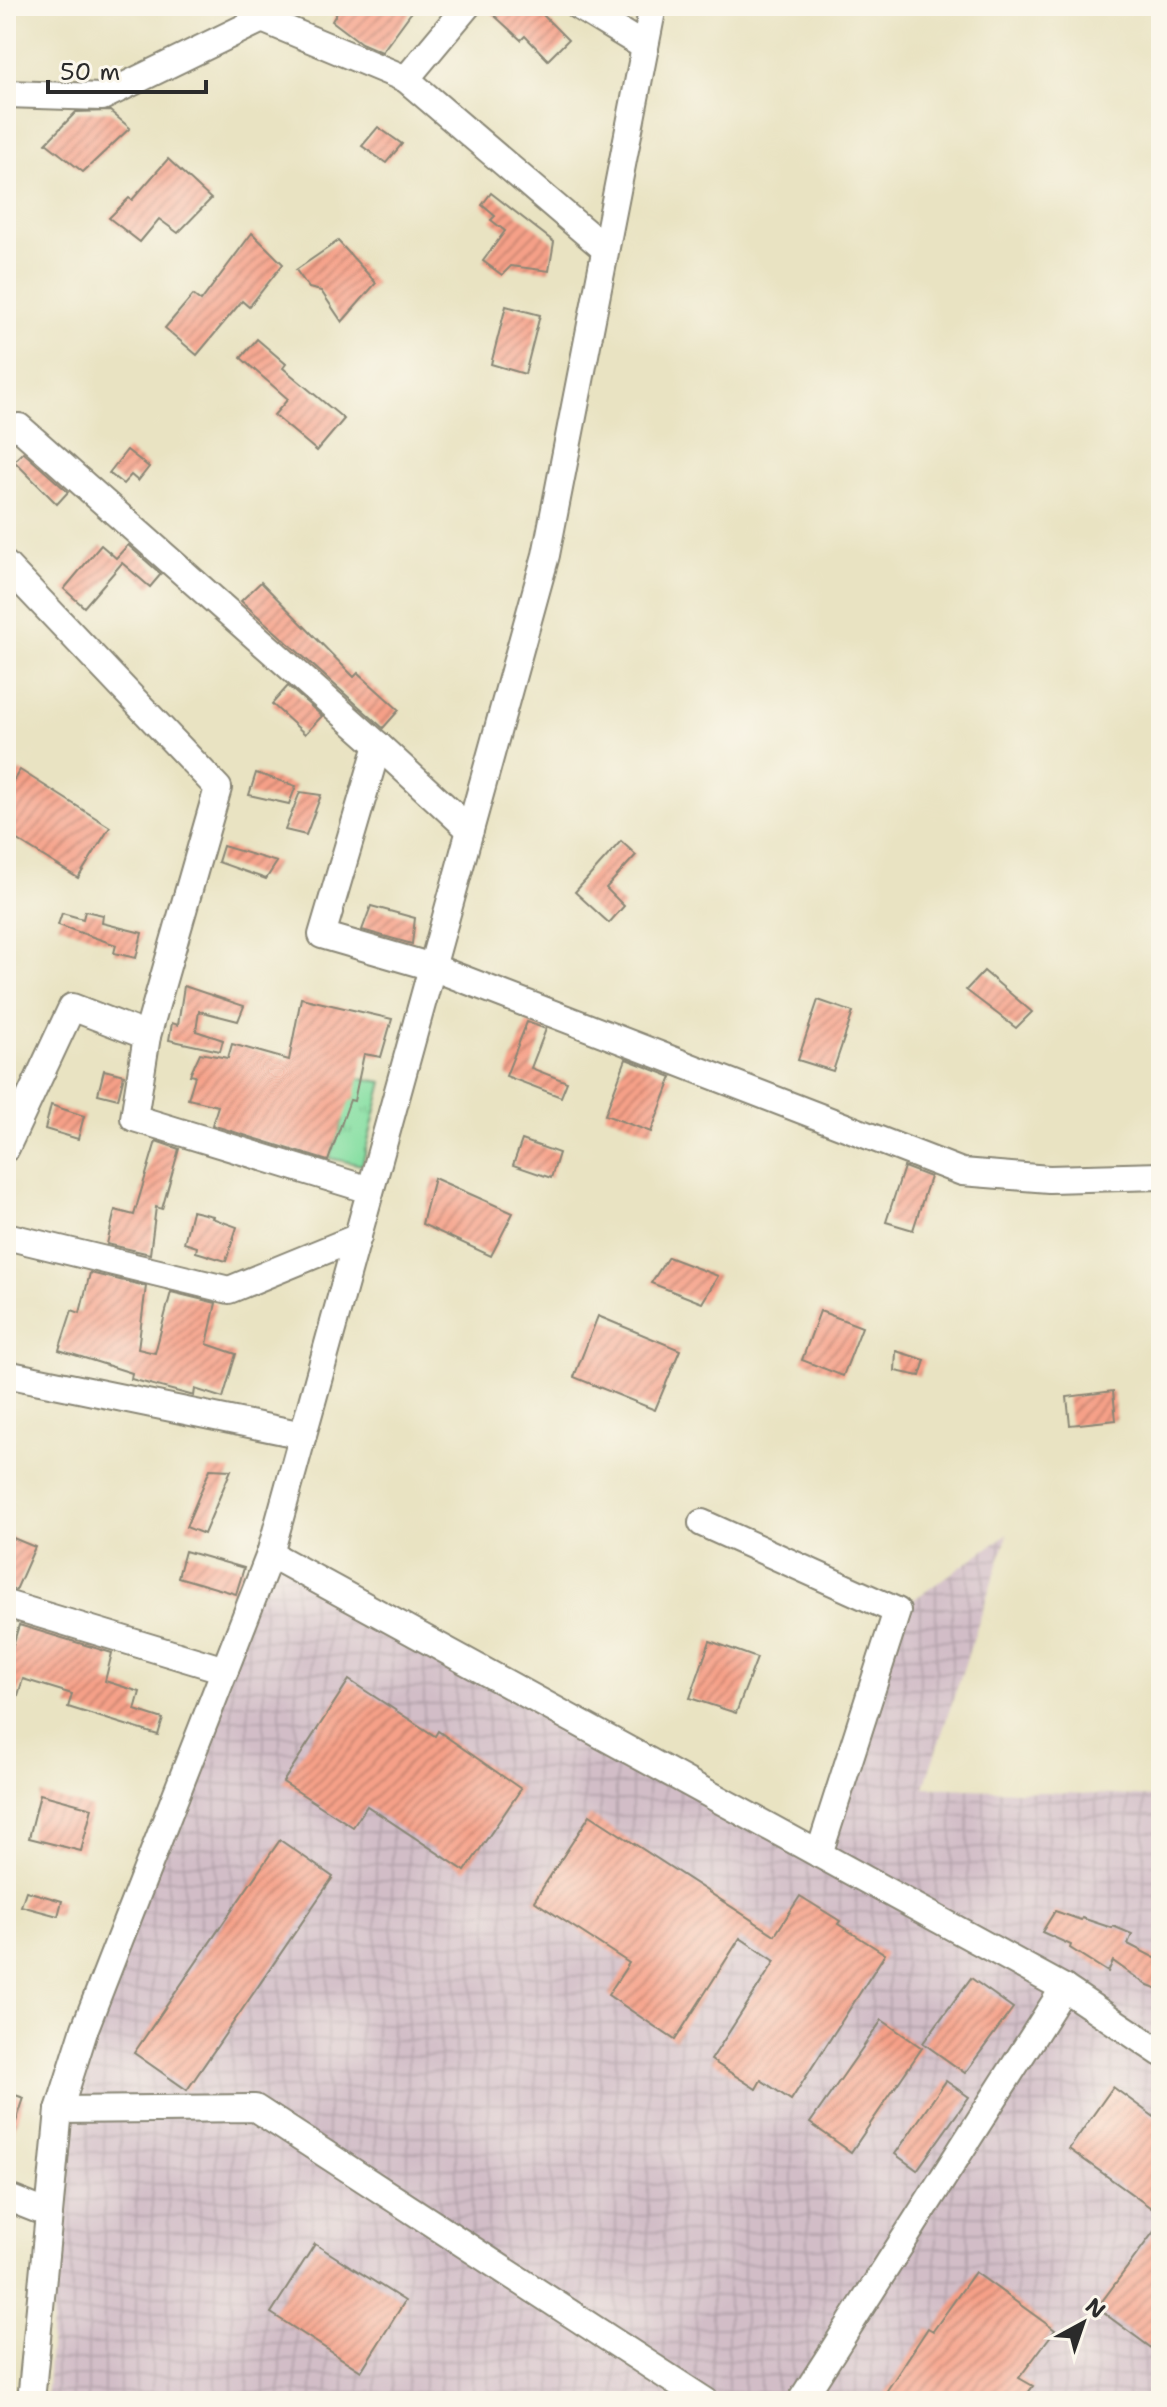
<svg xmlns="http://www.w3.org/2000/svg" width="1167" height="2407" font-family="'Shantell Sans',sans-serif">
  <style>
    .industrial { fill: url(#industrial-grid) }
    .grass { fill: url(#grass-tufts); stroke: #598567; stroke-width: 2 }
    .building { fill: url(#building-hatch) }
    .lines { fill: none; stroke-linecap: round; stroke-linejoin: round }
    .street-casing { stroke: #8a8776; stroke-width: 30 }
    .street { stroke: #fff; stroke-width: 26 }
  </style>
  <defs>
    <pattern id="industrial-grid" width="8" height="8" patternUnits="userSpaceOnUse" patternTransform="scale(2)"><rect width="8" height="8" fill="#d2bdc7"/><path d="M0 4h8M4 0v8" fill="none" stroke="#b4a3ab"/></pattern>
    <pattern id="grass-tufts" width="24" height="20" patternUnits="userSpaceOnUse" patternTransform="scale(2)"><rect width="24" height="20" fill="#87dfa3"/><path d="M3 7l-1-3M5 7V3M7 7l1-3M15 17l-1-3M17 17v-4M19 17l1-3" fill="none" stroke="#75c08c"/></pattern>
    <pattern id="building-hatch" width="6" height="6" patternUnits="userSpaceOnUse" patternTransform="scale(2)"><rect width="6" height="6" fill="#f6a088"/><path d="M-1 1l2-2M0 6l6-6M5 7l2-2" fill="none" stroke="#c7836f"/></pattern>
  </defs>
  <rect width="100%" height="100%" fill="#fbf7ec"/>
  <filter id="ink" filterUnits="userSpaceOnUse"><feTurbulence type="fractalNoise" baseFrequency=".0125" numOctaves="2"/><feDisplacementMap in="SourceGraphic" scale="16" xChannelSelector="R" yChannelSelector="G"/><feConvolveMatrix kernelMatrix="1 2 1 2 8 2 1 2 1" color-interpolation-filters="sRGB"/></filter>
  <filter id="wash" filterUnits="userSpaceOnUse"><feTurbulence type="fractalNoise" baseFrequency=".006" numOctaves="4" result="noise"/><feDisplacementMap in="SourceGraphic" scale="32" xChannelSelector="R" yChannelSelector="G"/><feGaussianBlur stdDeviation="1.8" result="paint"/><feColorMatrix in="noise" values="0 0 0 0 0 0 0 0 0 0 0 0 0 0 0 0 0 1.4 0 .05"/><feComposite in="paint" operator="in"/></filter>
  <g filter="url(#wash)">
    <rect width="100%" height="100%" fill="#e9e3c2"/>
    <polygon class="industrial" points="1008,1534 924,1787 1161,1797 1161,2401 46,2401 70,2074 270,1554 819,1854 897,1611"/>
    <polygon class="grass" points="247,1074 359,1078 383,1082 362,1165 329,1158 343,1119"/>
    <g id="blocks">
      <g class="building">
        <polygon points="341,6 416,6 382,52 361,43 332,21"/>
        <polygon points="484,6 551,6 543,15 568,40 548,60 525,36 521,40"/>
        <polygon points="110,111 130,128 83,172 46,143 76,112"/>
        <polygon points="378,127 402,144 386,163 362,146"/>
        <polygon points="168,159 211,199 178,233 159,219 140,242 109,218 129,198 132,200"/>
        <polygon points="491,193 554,242 549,271 511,266 502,275 483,261 505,231 491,220 495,216 482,205"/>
        <polygon points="252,233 283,264 249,307 242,301 197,355 165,328 193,295 201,301"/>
        <polygon points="338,241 376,283 342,322 321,291 309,288 296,270"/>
        <polygon points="506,306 540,315 525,374 491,364"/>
        <polygon points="257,339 286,364 283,368 344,419 317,451 274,415 288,399 241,358"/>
        <polygon points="127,450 149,467 138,481 131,475 123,484 109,473"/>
        <polygon points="23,452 68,492 57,504 14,461"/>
        <polygon points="101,545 116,558 128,545 161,574 150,587 122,563 84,607 64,589"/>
        <polygon points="261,582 354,677 358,673 399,710 383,728 241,601"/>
        <polygon points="288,686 322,716 305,734 272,704"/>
        <polygon points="20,770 110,827 78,878 6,833 6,792"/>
        <polygon points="256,773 296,786 289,804 249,795"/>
        <polygon points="300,792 321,795 306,835 285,830"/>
        <polygon points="621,841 636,855 606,888 624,906 609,923 575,892"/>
        <polygon points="223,846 277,862 266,879 218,862"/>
        <polygon points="371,906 415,918 412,944 362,930"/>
        <polygon points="85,911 103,915 102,923 142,933 136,958 114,953 116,945 58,925 62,913 83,919"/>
        <polygon points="984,971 1032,1012 1016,1028 966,990"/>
        <polygon points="184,986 244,1006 238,1021 199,1011 196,1031 223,1040 220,1051 169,1040 172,1023 178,1025"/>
        <polygon points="301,998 392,1019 381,1057 364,1054 354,1101 350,1100 328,1161 212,1125 218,1106 188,1099 195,1076 190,1075 200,1053 228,1058 232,1044 289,1060"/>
        <polygon points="818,1000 853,1012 833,1071 798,1060"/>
        <polygon points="527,1022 546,1029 531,1068 567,1082 561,1097 506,1076"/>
        <polygon points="626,1059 672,1077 651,1132 605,1115"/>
        <polygon points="104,1070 124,1075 118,1099 98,1094"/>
        <polygon points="51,1105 84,1116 78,1139 45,1129"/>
        <polygon points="522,1140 559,1153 551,1178 513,1165"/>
        <polygon points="156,1141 179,1149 162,1209 156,1207 150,1254 107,1244 115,1210 134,1215"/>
        <polygon points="904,1167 930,1177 913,1230 886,1222"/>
        <polygon points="434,1178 513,1213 491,1256 422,1224"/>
        <polygon points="192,1211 213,1216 212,1218 237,1227 226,1261 196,1252 197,1247 184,1243"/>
        <polygon points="668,1257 718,1276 702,1303 651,1283"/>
        <polygon points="90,1273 146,1286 138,1349 155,1353 171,1292 216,1303 207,1344 236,1354 223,1398 195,1389 194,1396 131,1379 132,1373 59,1350 72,1310 80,1313"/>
        <polygon points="820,1311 862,1327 843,1376 802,1360"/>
        <polygon points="598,1316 680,1350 655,1410 574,1377"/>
        <polygon points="896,1351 925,1360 920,1376 895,1371"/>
        <polygon points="1113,1391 1116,1420 1070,1425 1067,1397"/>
        <polygon points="210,1469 231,1470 204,1534 186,1527"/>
        <polygon points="6,1535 35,1547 16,1590 6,1588"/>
        <polygon points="185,1551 244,1568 236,1594 178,1577"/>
        <polygon points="19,1625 112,1653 105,1681 140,1692 135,1710 163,1719 158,1735 68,1707 72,1694 23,1679 10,1721 6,1721 6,1668"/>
        <polygon points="710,1641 757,1658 736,1713 690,1698"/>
        <polygon points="349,1680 435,1736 438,1731 521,1789 465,1871 367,1806 353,1827 283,1782"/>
        <polygon points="40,1794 92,1808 81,1851 29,1838"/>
        <polygon points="590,1815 775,1935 800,1896 840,1921 838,1924 885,1954 791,2100 761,2080 756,2089 711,2060 775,1961 740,1938 675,2040 608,1995 629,1963 534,1901"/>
        <polygon points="280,1840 333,1877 187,2090 134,2053"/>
        <polygon points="26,1891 62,1901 58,1916 21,1906"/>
        <polygon points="1055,1911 1081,1920 1082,1918 1112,1928 1113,1926 1132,1934 1128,1944 1161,1961 1161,1991 1148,1986 1113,1961 1108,1972 1070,1948 1071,1945 1042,1932"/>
        <polygon points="971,1978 1013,2008 965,2073 923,2043"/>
        <polygon points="882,2020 922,2048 851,2152 810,2123"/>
        <polygon points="946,2081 969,2097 917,2170 895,2154"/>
        <polygon points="1113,2087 1161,2122 1161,2215 1069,2149"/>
        <polygon points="6,2092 24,2098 9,2143 6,2142"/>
        <polygon points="1161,2222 1161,2355 1097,2308"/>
        <polygon points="315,2244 405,2301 361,2371 271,2313"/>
        <polygon points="975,2272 1055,2330 1019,2378 1033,2386 1022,2401 880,2401 928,2328 933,2331"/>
      </g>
    </g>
  </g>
  <g filter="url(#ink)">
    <use href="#blocks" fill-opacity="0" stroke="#8a8776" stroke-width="2"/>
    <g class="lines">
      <defs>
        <g id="street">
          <polyline points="578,6 645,47"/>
          <polyline points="406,79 605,249"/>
          <polyline points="6,94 102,97 262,19 406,79 467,6"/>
          <polyline points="19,427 378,745 470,830"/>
          <polyline points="6,565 218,788 147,1036 134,1118 370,1190"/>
          <polyline points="378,745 322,935 432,967 962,1172 1049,1179 1161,1176"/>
          <polyline points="6,1148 72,1007 147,1036"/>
          <polyline points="6,1236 229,1290 358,1237"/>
          <polyline points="6,1374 303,1435"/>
          <polyline points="702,1523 897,1611 819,1854"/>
          <polyline points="270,1554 546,555 653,6"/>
          <polyline points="6,1604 225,1670"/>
          <polyline points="59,2110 255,2108 705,2401"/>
          <polyline points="6,2197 49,2214"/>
          <polyline points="31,2401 59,2110 85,2028 270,1554 1064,1988 1161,2053"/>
          <polyline points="801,2401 1064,1988"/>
        </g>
      </defs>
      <use href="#street" class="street-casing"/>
      <use href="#street" class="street"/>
    </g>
  </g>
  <rect width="1167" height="2407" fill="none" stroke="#fbf7ec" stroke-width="32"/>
  <g transform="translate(1083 2323) rotate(40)" stroke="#fbf7ec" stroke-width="6" paint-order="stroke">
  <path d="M0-6L14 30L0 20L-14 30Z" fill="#2b2b2b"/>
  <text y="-12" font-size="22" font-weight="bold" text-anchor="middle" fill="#2b2b2b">N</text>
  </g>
  <path d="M48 80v12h158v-12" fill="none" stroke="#2b2b2b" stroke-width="4"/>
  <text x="60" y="80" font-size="24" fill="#2b2b2b" stroke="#fbf7ec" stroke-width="6" paint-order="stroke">50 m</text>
</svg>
